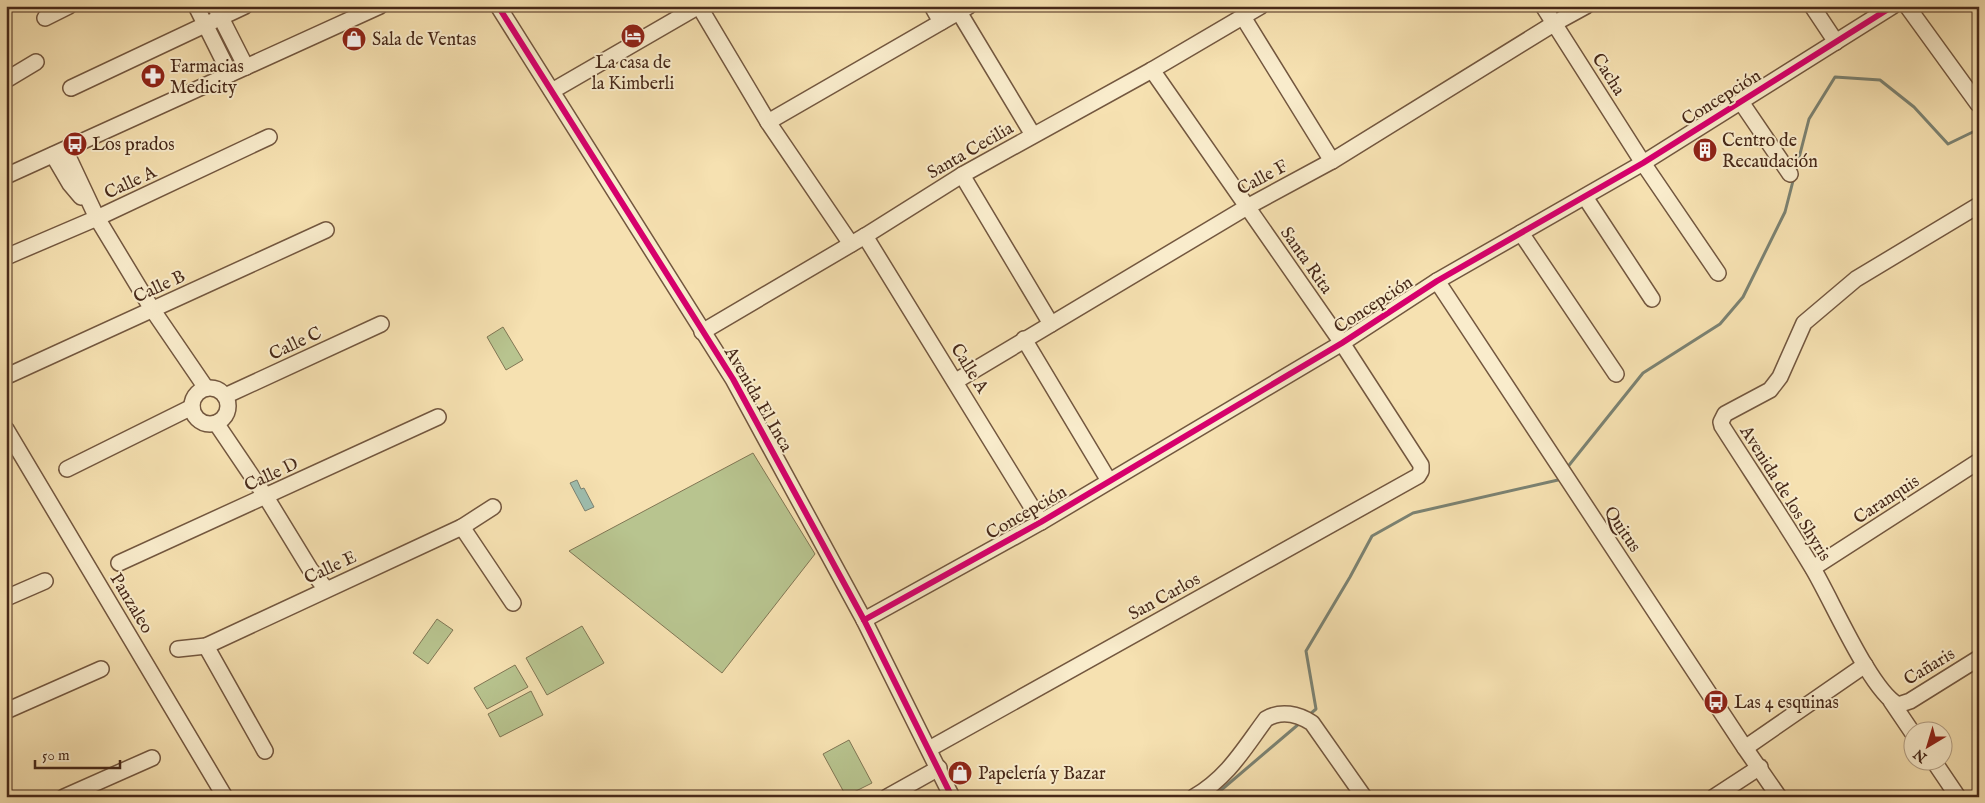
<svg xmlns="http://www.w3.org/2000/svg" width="1985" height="803" font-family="'IM FELL English',serif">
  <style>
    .green { fill: #b8c48f; stroke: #807654 }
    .water { fill: #9dbdae; stroke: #7b8272 }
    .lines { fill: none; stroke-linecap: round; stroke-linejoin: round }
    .stream { stroke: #7b8272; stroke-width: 3 }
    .minor-casing { stroke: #73573f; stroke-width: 18 }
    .minor { stroke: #f9eccc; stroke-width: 15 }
    .cycleway-casing { stroke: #f9eccc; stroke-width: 9 }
    .cycleway { stroke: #d6006c; stroke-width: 6 }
    .labels { text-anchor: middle; stroke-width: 4; stroke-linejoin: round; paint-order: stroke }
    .poi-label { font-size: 18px; fill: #472919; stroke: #f9eccc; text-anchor: start }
    .street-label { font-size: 18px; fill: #472919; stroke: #f9eccc }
  </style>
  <rect width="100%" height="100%" fill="#f6e1b1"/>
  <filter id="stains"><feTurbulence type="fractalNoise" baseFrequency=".004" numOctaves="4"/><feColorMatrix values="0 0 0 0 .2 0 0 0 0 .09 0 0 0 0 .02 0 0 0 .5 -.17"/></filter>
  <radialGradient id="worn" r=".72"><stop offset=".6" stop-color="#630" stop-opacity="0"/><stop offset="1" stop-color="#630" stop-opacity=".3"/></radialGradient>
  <g class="green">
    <polygon points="503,327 523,360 506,370 487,337"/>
    <polygon points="753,453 815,554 722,673 569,551"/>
    <polygon points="437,619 453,630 428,664 413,653"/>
    <polygon points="582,626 604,663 547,695 526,658"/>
    <polygon points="515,665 528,687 487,709 474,688"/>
    <polygon points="531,691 543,715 500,737 488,714"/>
    <polygon points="849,740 872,783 846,796 823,754"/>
  </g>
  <polygon class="water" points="577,480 581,489 584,488 594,507 585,511 570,483"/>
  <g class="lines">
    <g class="stream">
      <polyline points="1566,469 1643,373 1720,324 1743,297 1785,212 1809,119 1835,77 1880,80 1914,107 1948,144 1979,129"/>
      <polyline points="1309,715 1316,709 1306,651 1350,577 1372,536 1413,513 1558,480 1561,476"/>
      <polyline points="1213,797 1300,723"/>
    </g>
    <defs>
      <g id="minor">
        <polyline points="196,6 230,74"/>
        <polyline points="215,6 246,67"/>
        <polyline points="498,6 733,379 864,620 952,797"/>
        <polyline points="699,6 768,122 969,6"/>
        <polyline points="932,6 941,22"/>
        <polyline points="1543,6 1643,163 1718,273"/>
        <polyline points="1812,6 1836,42"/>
        <polyline points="1907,6 1978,104"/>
        <polyline points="959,12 1033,135"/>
        <polyline points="1243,17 1332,161"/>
        <polyline points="45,18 69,6"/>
        <polyline points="6,80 36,62"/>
        <polyline points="71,88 245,6"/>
        <polyline points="552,91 699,6"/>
        <polyline points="1741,102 1790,174"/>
        <polyline points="768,122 851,244"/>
        <polyline points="65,150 97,218 152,309 206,388"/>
        <polyline points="53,155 70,184 81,197"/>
        <polyline points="962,175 1051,324"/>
        <polyline points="6,176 380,6"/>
        <polyline points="1585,197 1652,299"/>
        <path d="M1979,205L1856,279L1804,323L1780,377L1770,390L1725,414L1721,422L1722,426C1752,473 1783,519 1812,567C1831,598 1870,690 1898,705L1910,701L1979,658"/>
        <polyline points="1521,233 1616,374"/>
        <polyline points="865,236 1041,522"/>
        <polyline points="6,257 97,218 269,137"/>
        <polyline points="1437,281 1745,748 1779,797"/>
        <polyline points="702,332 865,236 962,175 1152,70 1261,6"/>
        <polyline points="1024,339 1109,481"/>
        <polyline points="7,376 326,230"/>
        <polyline points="956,381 1247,207 1332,161 1555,23 1586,6"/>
        <circle cx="210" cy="406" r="18"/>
        <polyline points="225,396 381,324"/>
        <polyline points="216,423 266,497 310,569 326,589"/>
        <polyline points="6,429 225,797"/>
        <polyline points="67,469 192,407"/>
        <polyline points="462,527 513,603"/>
        <polyline points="119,563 438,417"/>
        <polyline points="1813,568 1979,461"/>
        <polyline points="6,598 45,581"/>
        <polyline points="864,620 1041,522 1342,343 1437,281 1643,163 1893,6"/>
        <polyline points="206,646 265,751"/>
        <polyline points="178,649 206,646 462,527 493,507"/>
        <polyline points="1891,701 1912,732"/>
        <polyline points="6,711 101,669"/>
        <polyline points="1745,748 1865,665"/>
        <polyline points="929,749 1418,476 1421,471 1421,465 1342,343 1152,70"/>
        <polyline points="1933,760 1958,797"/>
        <polyline points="64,797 152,758"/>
        <polyline points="887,797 939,768"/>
        <path d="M1194,797C1228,777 1243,750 1266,719C1281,710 1298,714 1312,723L1364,797"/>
        <polyline points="1714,797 1760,767"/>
      </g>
    </defs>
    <use href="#minor" class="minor-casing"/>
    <use href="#minor" class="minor"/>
    <defs>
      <g id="cycleway">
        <polyline points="498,6 733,379 864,620 952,797"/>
        <polyline points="864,620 1041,522 1342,343 1437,281 1643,163 1893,6"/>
      </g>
    </defs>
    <use href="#cycleway" class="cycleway-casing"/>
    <use href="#cycleway" class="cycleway"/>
  </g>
  <defs>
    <symbol id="hotel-disc" viewBox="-11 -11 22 22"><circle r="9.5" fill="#8f2418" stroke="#f9eccc"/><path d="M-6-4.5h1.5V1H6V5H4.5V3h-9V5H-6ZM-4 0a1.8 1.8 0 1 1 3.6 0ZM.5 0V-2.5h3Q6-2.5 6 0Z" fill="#fff"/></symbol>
    <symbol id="shop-disc" viewBox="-11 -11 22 22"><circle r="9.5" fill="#8f2418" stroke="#f9eccc"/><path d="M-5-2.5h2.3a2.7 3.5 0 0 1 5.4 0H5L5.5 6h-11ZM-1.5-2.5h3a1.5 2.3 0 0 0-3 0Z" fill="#fff"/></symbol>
    <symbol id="pharmacy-disc" viewBox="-11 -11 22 22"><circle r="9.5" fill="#8f2418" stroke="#f9eccc"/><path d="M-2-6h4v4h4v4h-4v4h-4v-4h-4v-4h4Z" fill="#fff"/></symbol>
    <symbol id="bus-disc" viewBox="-11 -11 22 22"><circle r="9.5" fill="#8f2418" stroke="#f9eccc"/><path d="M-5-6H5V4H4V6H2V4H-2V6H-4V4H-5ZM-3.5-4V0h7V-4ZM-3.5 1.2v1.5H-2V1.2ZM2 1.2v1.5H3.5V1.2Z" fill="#fff"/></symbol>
    <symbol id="building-disc" viewBox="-11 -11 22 22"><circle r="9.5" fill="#8f2418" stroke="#f9eccc"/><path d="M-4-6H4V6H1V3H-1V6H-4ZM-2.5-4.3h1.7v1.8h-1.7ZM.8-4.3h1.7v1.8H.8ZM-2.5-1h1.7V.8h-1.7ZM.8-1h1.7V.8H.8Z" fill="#fff"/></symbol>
  </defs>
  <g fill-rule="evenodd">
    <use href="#hotel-disc" x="619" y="22" width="28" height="28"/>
    <use href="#shop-disc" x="340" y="25" width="28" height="28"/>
    <use href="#pharmacy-disc" x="139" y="62" width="28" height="28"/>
    <use href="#bus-disc" x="61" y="130" width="28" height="28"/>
    <use href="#building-disc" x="1691" y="136" width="28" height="28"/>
    <use href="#bus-disc" x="1702" y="688" width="28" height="28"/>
    <use href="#shop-disc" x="946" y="759" width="28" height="28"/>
  </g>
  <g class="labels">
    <g class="poi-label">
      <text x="372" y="45">Sala de Ventas</text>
      <text x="633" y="68" text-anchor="middle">La casa de<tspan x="633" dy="21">la Kimberli</tspan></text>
      <text x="170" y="72">Farmacias<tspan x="170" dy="21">Medicity</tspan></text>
      <text x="1722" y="146">Centro de<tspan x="1722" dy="21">Recaudación</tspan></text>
      <text x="92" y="150">Los prados</text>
      <text x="1734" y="708">Las 4 esquinas</text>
      <text x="978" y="779">Papelería y Bazar</text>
    </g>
    <g class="street-label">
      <text transform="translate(1609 74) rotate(58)" y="6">Cacha</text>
      <text transform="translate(1721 97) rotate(-32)" y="6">Concepción</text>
      <text transform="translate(970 150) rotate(-30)" y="6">Santa Cecilia</text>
      <text transform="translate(1262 177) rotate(-28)" y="6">Calle F</text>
      <text transform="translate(130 182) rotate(-25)" y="6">Calle A</text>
      <text transform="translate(1307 260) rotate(55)" y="6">Santa Rita</text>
      <text transform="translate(159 286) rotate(-25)" y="6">Calle B</text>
      <text transform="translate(1373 304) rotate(-33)" y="6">Concepción</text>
      <text transform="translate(295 343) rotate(-25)" y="6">Calle C</text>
      <text transform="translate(970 368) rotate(58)" y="6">Calle A</text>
      <text transform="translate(759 399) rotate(60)" y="6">Avenida El Inca</text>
      <text transform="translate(271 474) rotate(-25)" y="6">Calle D</text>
      <text transform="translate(1786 493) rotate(58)" y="6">Avenida de los Shyris</text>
      <text transform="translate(1886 499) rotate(-33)" y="6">Caranquis</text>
      <text transform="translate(1026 512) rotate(-30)" y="6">Concepción</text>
      <text transform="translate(1623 529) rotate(56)" y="6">Quitus</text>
      <text transform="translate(330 567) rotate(-25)" y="6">Calle E</text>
      <text transform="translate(1164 596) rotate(-29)" y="6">San Carlos</text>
      <text transform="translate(132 603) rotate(59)" y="6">Panzaleo</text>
      <text transform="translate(1929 666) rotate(-31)" y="6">Cañaris</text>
    </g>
  </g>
  <rect width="1985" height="803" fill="none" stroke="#f6e1b1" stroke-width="25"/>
  <rect x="8" y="8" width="1970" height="788" fill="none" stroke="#472919" stroke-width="2.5"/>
  <rect x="12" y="12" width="1960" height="778" fill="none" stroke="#472919"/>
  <g transform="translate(1928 746) rotate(218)"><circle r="24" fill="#f9eccc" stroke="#b29e84"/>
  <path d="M0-4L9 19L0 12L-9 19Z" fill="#8f2418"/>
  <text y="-8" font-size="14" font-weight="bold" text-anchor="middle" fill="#472919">N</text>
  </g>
  <path d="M35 760v8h85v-8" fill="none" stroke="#472919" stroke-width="2.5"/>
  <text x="42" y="760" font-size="15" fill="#472919" stroke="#f9eccc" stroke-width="4" paint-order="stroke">50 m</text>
  <rect width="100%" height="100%" filter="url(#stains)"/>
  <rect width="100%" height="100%" fill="url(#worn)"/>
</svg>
